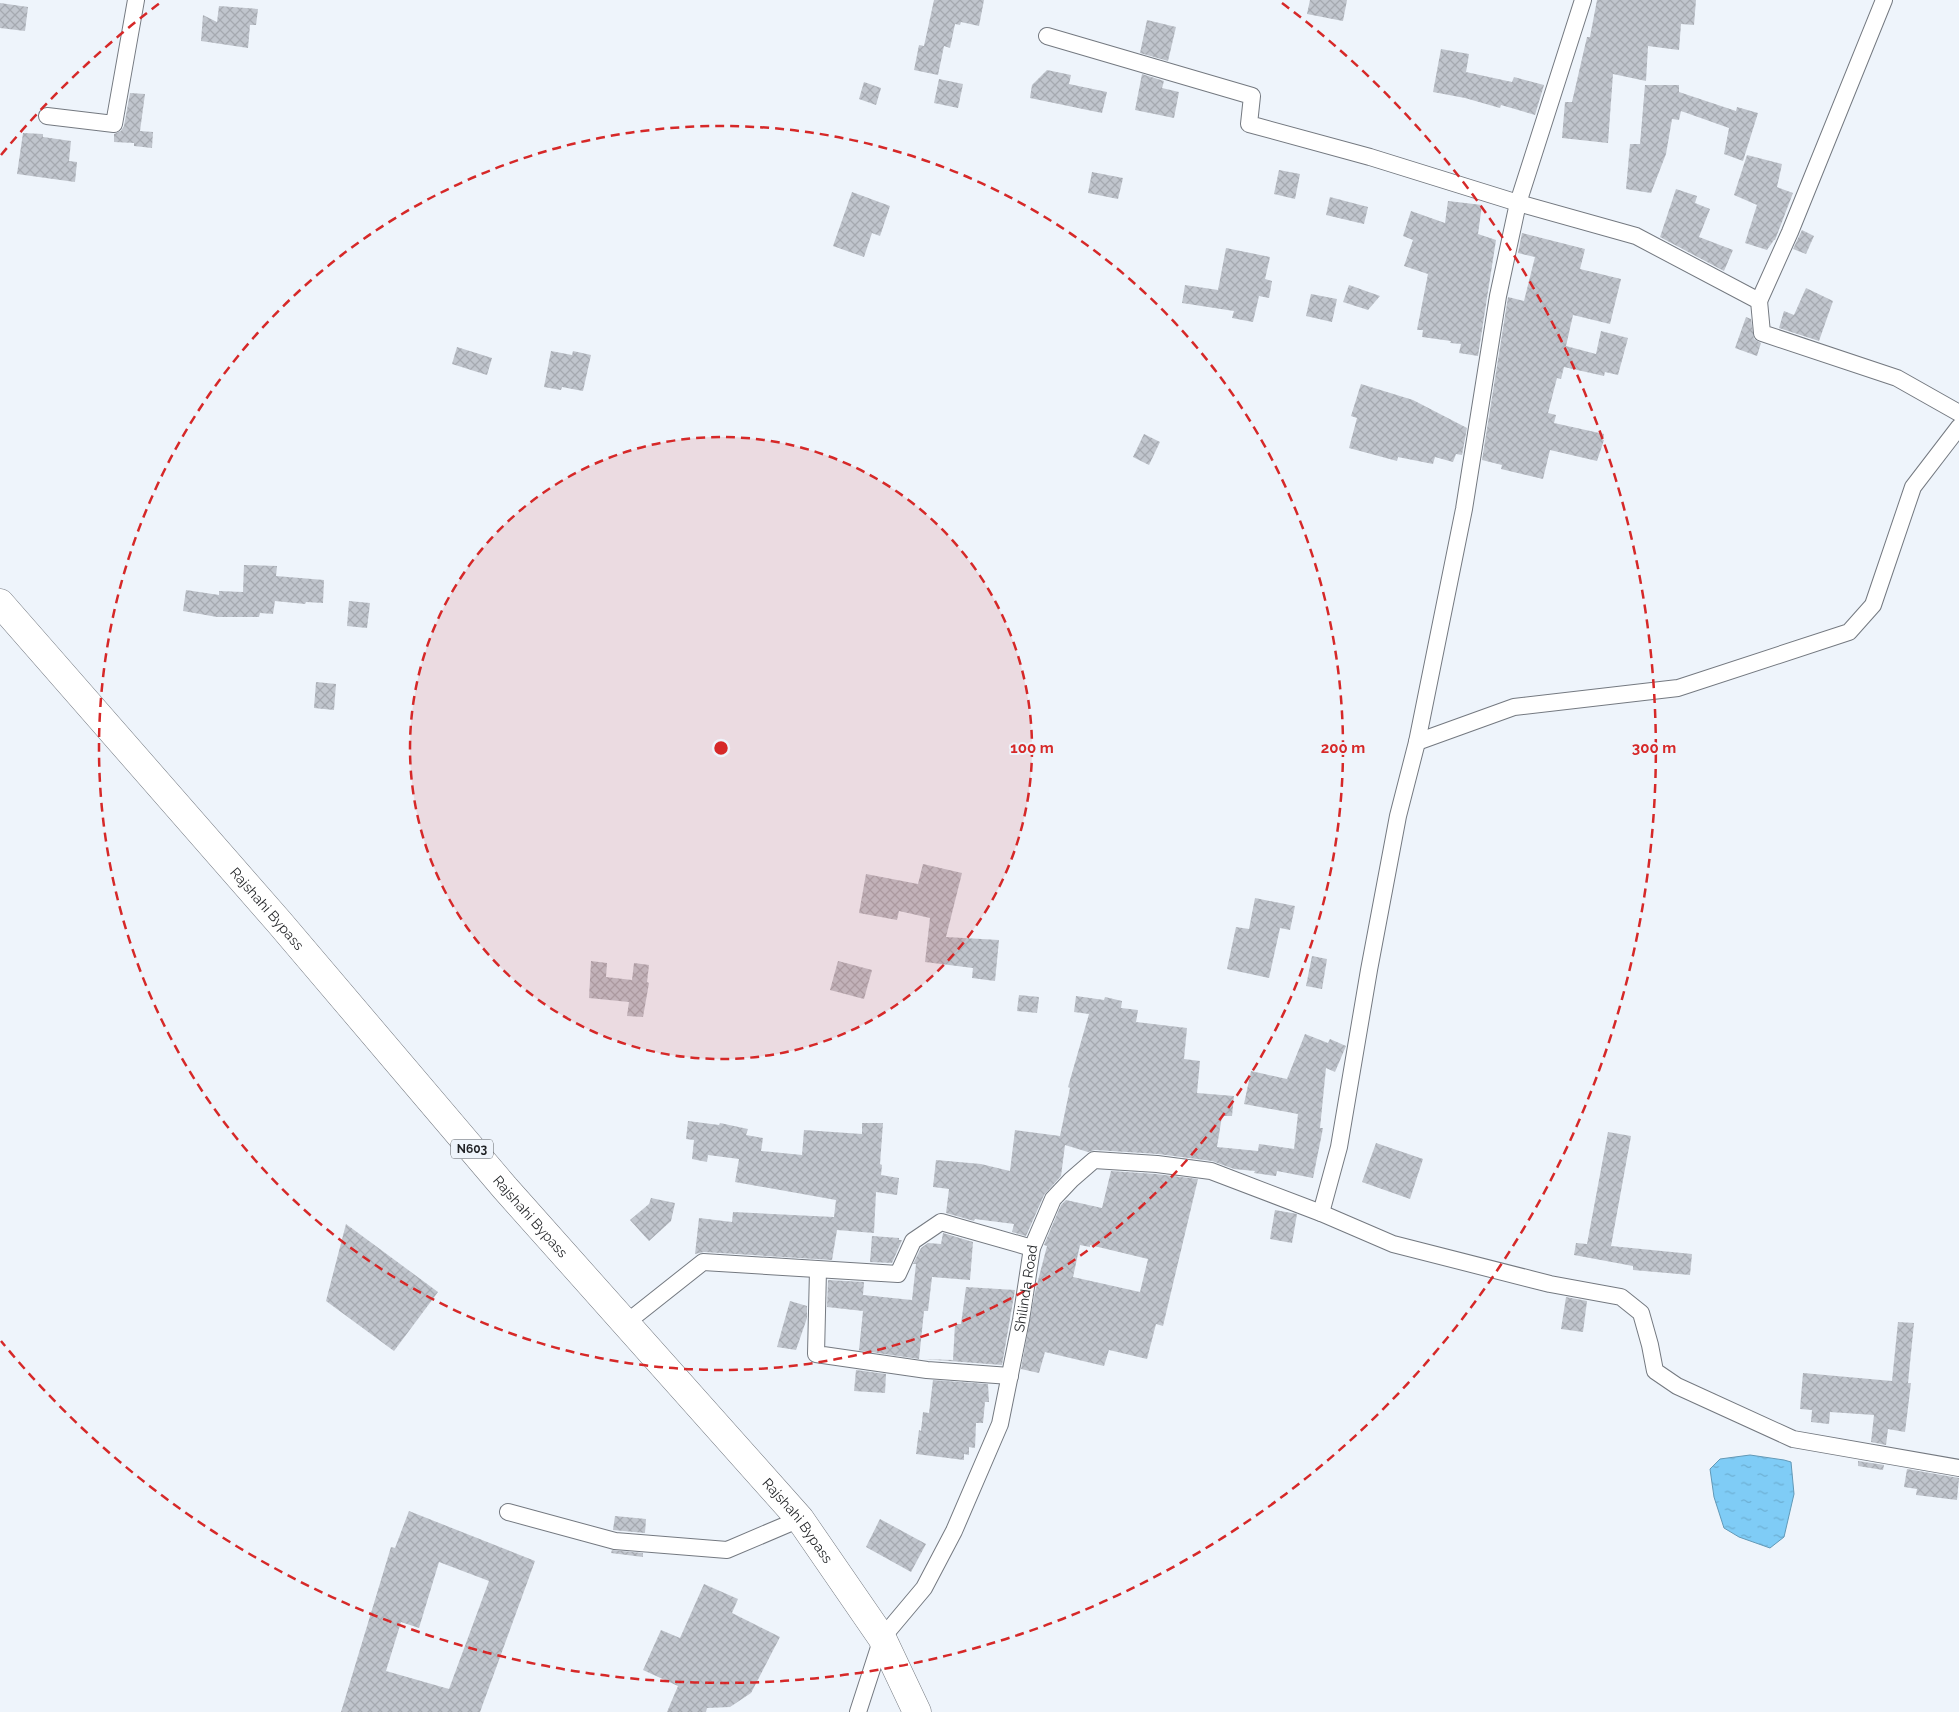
<svg xmlns="http://www.w3.org/2000/svg" width="1959" height="1712" font-family="Raleway,sans-serif">
  <style>
    .water { fill: url(#water-ripples); stroke: #6299b7 }
    .building { fill: url(#building-cross-hatch); fill-rule: evenodd }
    .lines { fill: none; stroke-linecap: round; stroke-linejoin: round }
    .minor-casing { stroke: #747980; stroke-width: 18 }
    .trunk-casing { stroke: #747980; stroke-width: 29 }
    .minor { stroke: #fff; stroke-width: 16 }
    .trunk { stroke: #fff; stroke-width: 28 }
    .ring { fill: none; stroke: #d62828; stroke-width: 2.5; stroke-dasharray: 9 6 }
    .labels { text-anchor: middle; stroke-width: 4; stroke-linejoin: round; paint-order: stroke }
    .shield { fill: #eef4fb; stroke: #5d6064; stroke-width: 1 }
    .shield-label { font-size: 12px; font-weight: bold; fill: #1f2124 }
    .street-label { font-size: 14px; fill: #1f2124; stroke: #eef4fb }
    .centre { fill: #d62828; stroke: #eef4fb; stroke-width: 2.5 }
    .ring-label { font-size: 15px; text-anchor: middle; font-weight: bold; fill: #d62828; stroke: #eef4fb; stroke-width: 4; stroke-linejoin: round; paint-order: stroke }
  </style>
  <defs>
    <pattern id="water-ripples" width="26" height="14" patternUnits="userSpaceOnUse" patternTransform="scale(1.25)"><rect width="26" height="14" fill="#7fccf6"/><path d="M2 4q2-2 4 0t4 0M15 11q2-2 4 0t4 0" fill="none" stroke="#6dafd3"/></pattern>
    <pattern id="building-cross-hatch" width="8" height="8" patternUnits="userSpaceOnUse" patternTransform="scale(1.25)"><rect width="8" height="8" fill="#c0c5cd"/><path d="M0 0l8 8M0 8l8-8" fill="none" stroke="#a5a9b0"/></pattern>
  </defs>
  <rect width="100%" height="100%" fill="#eef4fb"/>
  <polygon class="water" points="1750,1455 1784,1460 1791,1462 1794,1494 1784,1537 1770,1548 1739,1537 1724,1528 1714,1497 1710,1469 1720,1459"/>
  <g class="building">
    <polygon points="934,0 984,0 979,26 961,22 960,25 955,24 950,48 944,46 938,75 914,70 919,45 924,46"/>
    <polygon points="1310,0 1347,0 1343,21 1307,14"/>
    <polygon points="1597,0 1696,0 1694,25 1681,24 1679,50 1648,46 1646,81 1613,74 1608,143 1562,138 1565,102 1572,102 1587,37 1590,37"/>
    <polygon points="0,3 28,7 25,31 0,28"/>
    <polygon points="219,6 258,9 256,25 250,25 248,48 201,41 203,15 217,22"/>
    <polygon points="1147,20 1176,27 1168,61 1140,53"/>
    <polygon points="1441,49 1469,54 1466,72 1512,82 1514,77 1544,85 1535,115 1501,105 1500,108 1465,98 1433,92"/>
    <polygon points="1047,70 1071,75 1069,84 1107,92 1102,113 1030,98 1032,85"/>
    <polygon points="1142,74 1164,81 1162,88 1179,92 1174,118 1135,110"/>
    <polygon points="939,79 963,84 958,108 934,103"/>
    <polygon points="864,82 881,88 876,105 859,99"/>
    <polygon points="1645,85 1679,85 1679,92 1736,111 1737,107 1758,113 1743,161 1724,154 1729,128 1681,111 1679,120 1672,119 1666,154 1651,193 1626,189 1630,144 1640,144"/>
    <polygon points="130,93 145,94 140,131 153,132 152,148 134,146 134,143 114,142 114,134 121,131 124,126"/>
    <polygon points="23,133 43,134 43,137 71,141 69,161 77,162 75,182 17,174"/>
    <polygon points="1747,155 1782,164 1777,187 1793,193 1775,240 1774,240 1767,250 1745,243 1757,205 1734,195"/>
    <polygon points="1279,170 1300,174 1295,199 1274,194"/>
    <polygon points="1092,172 1123,178 1118,199 1088,193"/>
    <polygon points="1676,189 1697,196 1695,203 1710,209 1699,237 1733,250 1724,271 1660,237"/>
    <polygon points="852,192 890,206 880,236 872,233 864,257 833,246"/>
    <polygon points="1330,197 1368,207 1364,224 1326,215"/>
    <polygon points="1448,201 1482,205 1478,234 1496,240 1478,356 1459,353 1461,344 1450,343 1451,341 1422,337 1423,330 1417,330 1428,274 1404,266 1413,240 1403,236 1411,211 1445,223"/>
    <polygon points="1802,230 1814,236 1806,254 1793,249"/>
    <polygon points="1522,233 1585,249 1580,269 1621,279 1610,324 1573,315 1566,346 1596,354 1601,331 1628,338 1618,375 1605,372 1604,376 1564,367 1561,379 1557,378 1548,413 1556,415 1554,423 1604,434 1603,440 1604,440 1597,461 1550,450 1543,479 1501,469 1502,465 1482,460 1508,297 1524,301 1535,257 1518,253"/>
    <polygon points="1226,248 1270,257 1265,279 1272,281 1269,298 1259,296 1253,322 1232,318 1234,311 1182,303 1185,285 1218,290"/>
    <polygon points="1349,285 1380,296 1368,310 1343,302"/>
    <polygon points="1806,288 1833,301 1819,341 1779,328 1784,311 1794,315"/>
    <polygon points="1311,294 1337,299 1332,322 1306,316"/>
    <polygon points="1746,317 1751,319 1754,339 1761,343 1757,356 1735,348"/>
    <polygon points="457,347 492,358 487,375 452,364"/>
    <polygon points="551,351 572,355 573,351 591,355 583,391 562,387 561,390 544,387"/>
    <polygon points="1361,384 1413,400 1467,428 1462,455 1456,454 1453,462 1435,457 1433,464 1398,457 1397,461 1349,448 1357,418 1351,416"/>
    <polygon points="1144,434 1160,442 1149,465 1133,457"/>
    <polygon points="244,565 277,566 276,576 324,580 323,603 306,602 305,604 275,601 273,614 260,613 259,617 217,617 183,611 186,590 219,595 219,591 243,592"/>
    <polygon points="349,601 370,603 367,628 347,626"/>
    <polygon points="316,682 336,684 334,710 314,708"/>
    <polygon points="923,864 962,873 946,937 999,940 995,981 972,978 973,968 925,962 930,918 899,911 897,920 859,913 866,874 918,884"/>
    <polygon points="1255,898 1295,906 1290,930 1280,928 1269,978 1227,969 1236,927 1249,929"/>
    <polygon points="1312,956 1327,959 1322,989 1306,986"/>
    <polygon points="591,961 607,963 606,977 632,980 634,963 649,965 647,982 649,983 643,1017 627,1016 629,1002 589,998"/>
    <polygon points="838,961 872,970 864,999 830,990"/>
    <polygon points="1019,995 1039,997 1037,1013 1017,1011"/>
    <polygon points="1076,996 1104,1000 1105,997 1122,1001 1121,1008 1138,1010 1136,1022 1187,1028 1184,1059 1200,1061 1197,1093 1234,1096 1232,1116 1222,1116 1217,1147 1258,1151 1259,1144 1294,1149 1298,1114 1244,1104 1251,1071 1287,1079 1305,1034 1328,1043 1330,1039 1346,1046 1335,1072 1326,1068 1320,1128 1323,1128 1313,1178 1277,1171 1276,1176 1254,1173 1255,1171 1234,1169 1212,1161 1158,1154 1095,1150 1088,1152 1065,1145 1061,1176 1044,1195 1026,1236 1012,1232 1014,1224 975,1219 974,1221 946,1213 949,1189 933,1187 936,1160 981,1164 1010,1171 1015,1130 1060,1136 1070,1088 1068,1087 1089,1014 1074,1012"/>
    <polygon points="688,1121 719,1125 720,1123 748,1129 746,1135 763,1138 761,1151 802,1155 804,1130 862,1134 862,1123 883,1123 880,1164 882,1165 881,1175 899,1178 897,1195 876,1192 874,1233 837,1230 832,1260 704,1252 695,1254 699,1218 732,1222 733,1212 834,1217 836,1200 735,1182 739,1159 708,1155 707,1162 692,1159 694,1140 686,1139"/>
    <polygon points="1608,1132 1631,1136 1611,1246 1692,1254 1690,1275 1633,1270 1633,1266 1574,1255 1576,1243 1587,1244"/>
    <polygon points="1376,1143 1423,1159 1410,1199 1362,1182"/>
    <path d="M1111,1171L1156,1174L1198,1179L1163,1326L1156,1324L1147,1359L1109,1350L1104,1366L1045,1352L1039,1373L1021,1369L1035,1292L1047,1246L1044,1245L1061,1205L1066,1200L1102,1208ZM1080,1245L1090,1247V1245L1148,1259L1140,1292L1073,1277Z"/>
    <polygon points="651,1198 675,1203 671,1221 649,1241 630,1220 649,1204"/>
    <polygon points="1275,1210 1297,1214 1292,1243 1270,1239"/>
    <polygon points="346,1224 438,1292 394,1351 326,1301"/>
    <polygon points="943,1233 973,1242 970,1280 932,1277 928,1311 924,1311 919,1359 857,1350 859,1350 863,1311 827,1307 828,1280 864,1282 863,1295 912,1300 916,1264 913,1264 921,1248 928,1243 941,1244"/>
    <polygon points="872,1236 899,1238 899,1240 902,1240 892,1263 870,1262"/>
    <polygon points="966,1287 1015,1290 1002,1365 923,1359 953,1360 955,1324 961,1324"/>
    <polygon points="1566,1297 1587,1301 1583,1332 1561,1329"/>
    <polygon points="790,1301 807,1306 807,1318 796,1350 777,1347"/>
    <polygon points="1898,1322 1914,1323 1908,1383 1911,1383 1905,1432 1888,1429 1886,1445 1871,1442 1874,1415 1830,1412 1829,1424 1811,1422 1812,1410 1800,1409 1803,1373 1892,1381"/>
    <polygon points="856,1370 886,1374 885,1393 854,1391"/>
    <polygon points="933,1380 988,1384 989,1402 985,1402 983,1423 976,1423 975,1448 969,1447 969,1455 964,1454 964,1460 916,1454 919,1430 921,1431 923,1412 929,1413"/>
    <polygon points="1858,1461 1884,1465 1883,1470 1858,1466"/>
    <polygon points="1907,1469 1959,1478 1957,1500 1916,1495 1917,1489 1904,1487"/>
    <path d="M409,1511L535,1561L480,1712H341L391,1547L395,1548ZM439,1562L489,1581L449,1689L386,1671L401,1622L419,1628Z"/>
    <polygon points="615,1516 646,1519 645,1533 613,1530"/>
    <polygon points="880,1519 926,1544 911,1572 866,1547"/>
    <polygon points="612,1550 643,1553 643,1557 611,1553"/>
    <polygon points="704,1584 738,1599 732,1613 780,1637 751,1693 730,1707 707,1708 706,1712 667,1712 678,1686 643,1670 661,1630 680,1638"/>
  </g>
  <g class="lines">
    <defs>
      <g id="minor">
        <polyline points="1047,36 1252,96 1249,124 1370,157 1518,203 1636,236 1759,301 1762,333 1897,378 1959,413"/>
        <polyline points="47,116 114,124 136,0"/>
        <polyline points="1759,301 1790,232 1884,0"/>
        <polyline points="1417,742 1514,707 1678,688 1849,632 1873,605 1913,487 1959,427"/>
        <polyline points="1321,1213 1339,1147 1369,970 1398,816 1417,742 1464,509 1498,296 1518,203 1583,0"/>
        <polyline points="818,1270 816,1354 927,1370 1010,1376"/>
        <polyline points="626,1323 703,1262 898,1274 913,1241 941,1222 1032,1248"/>
        <polyline points="508,1512 615,1541 727,1550 800,1519"/>
        <path id="s1" d="M858,1712L882,1638L924,1588L954,1531L1000,1424L1021,1320L1032,1248L1053,1199L1071,1180L1094,1160L1157,1164L1211,1171L1321,1213L1393,1244L1550,1284L1621,1297L1641,1313L1650,1345L1655,1371L1677,1386L1793,1439L1959,1468"/>
      </g>
      <g id="trunk">
        <path id="s2" d="M0,603L279,922L505,1188L800,1519L882,1638L917,1712"/>
      </g>
    </defs>
    <use href="#minor" class="minor-casing"/>
    <use href="#trunk" class="trunk-casing"/>
    <use href="#minor" class="minor"/>
    <use href="#trunk" class="trunk"/>
  </g>
  <circle cx="721" cy="748" r="311" fill="#d62828" fill-opacity=".12"/>
  <g class="ring">
    <circle cx="721" cy="748" r="311"/>
    <circle cx="721" cy="748" r="622"/>
    <path d="M1 155A933 933 0 0 1 160 3M1282 3A933 933 0 1 1 1 1341"/>
  </g>
  <g class="labels">
    <rect class="shield" x="451" y="1139.5" width="42" height="19" rx="4"/>
    <g class="shield-label">
      <text x="472" y="1153">N603</text>
    </g>
    <g class="street-label">
      <text dy="5" stroke="none"><textPath href="#s2" startOffset="406">Rajshahi Bypass</textPath></text>
      <text dy="5" stroke="none"><textPath href="#s2" startOffset="811">Rajshahi Bypass</textPath></text>
      <text dy="5" stroke="none"><textPath href="#s1" startOffset="462">Shilinda Road</textPath></text>
      <text dy="5" stroke="none"><textPath href="#s2" startOffset="1216">Rajshahi Bypass</textPath></text>
    </g>
  </g>
  <circle cx="721" cy="748" r="8" class="centre"/>
  <g class="ring-label">
    <text x="1032" y="753">100 m</text>
    <text x="1343" y="753">200 m</text>
    <text x="1654" y="753">300 m</text>
  </g>
</svg>
